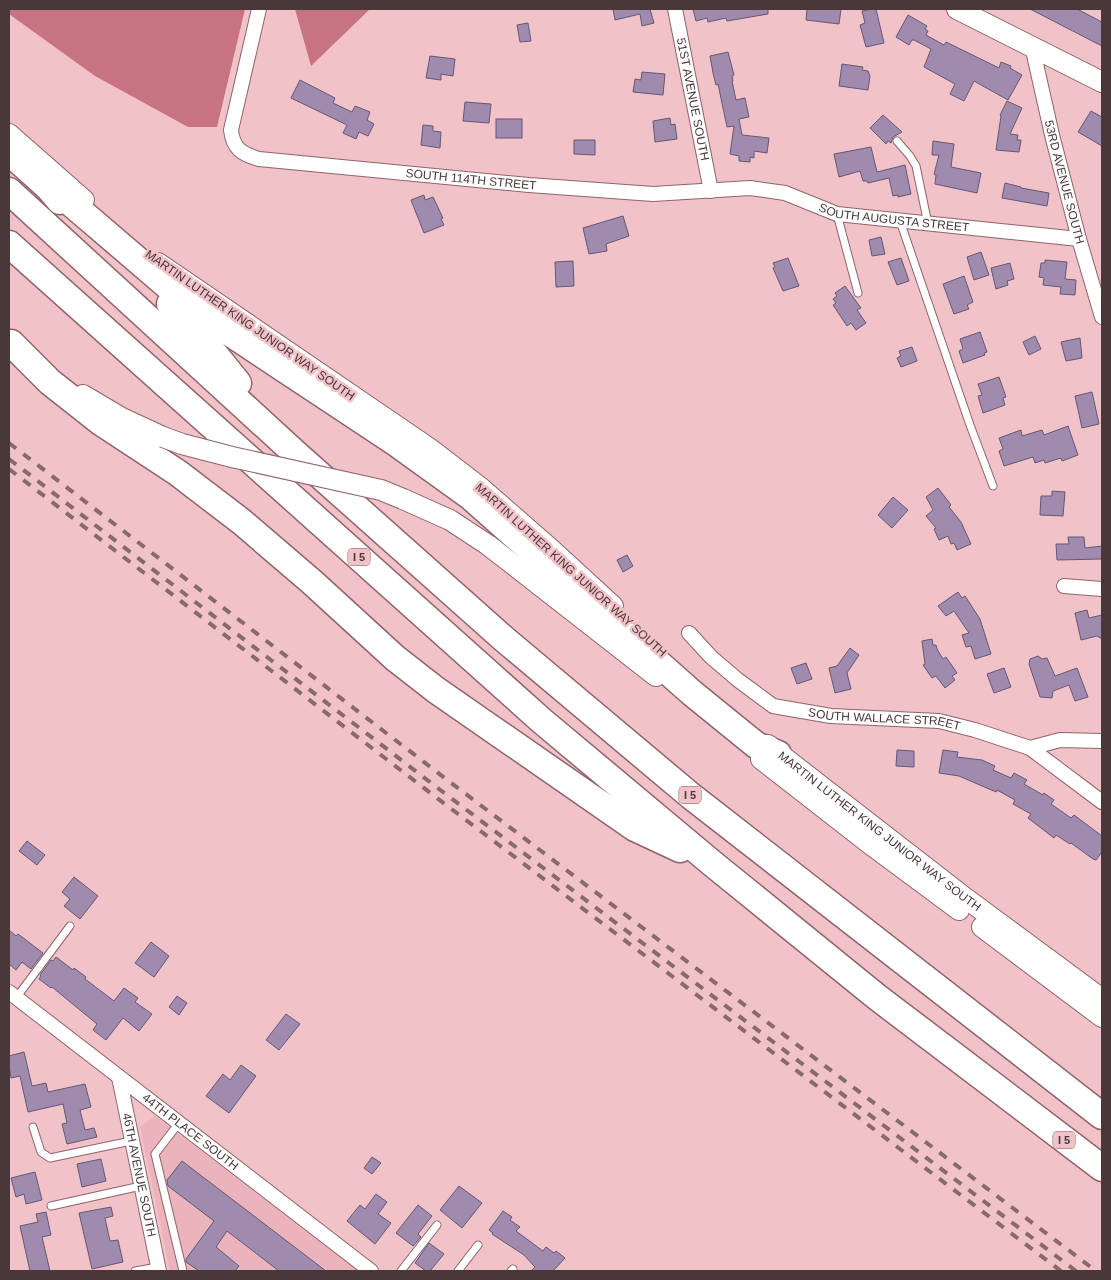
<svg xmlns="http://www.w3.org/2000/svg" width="1111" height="1280" font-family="Arial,sans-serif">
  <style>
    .built { fill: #ebb3bb }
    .forest { fill: #c87381 }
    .building { fill: #9e8bad; stroke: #675676 }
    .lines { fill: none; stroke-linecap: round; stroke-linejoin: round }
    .lane-casing { stroke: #8e646a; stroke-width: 9 }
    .street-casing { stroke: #8e646a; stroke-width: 16 }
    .secondary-casing { stroke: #8e646a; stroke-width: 22 }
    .highway-casing { stroke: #8e646a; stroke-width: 29 }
    .lane { stroke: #fff; stroke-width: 7 }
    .street { stroke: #fff; stroke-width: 14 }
    .secondary { stroke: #fff; stroke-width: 20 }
    .highway { stroke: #fff; stroke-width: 26 }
    .rail { stroke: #876a6d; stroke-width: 4; stroke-dasharray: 9 9; stroke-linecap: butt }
    .secondary-bridge-casing { stroke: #8e646a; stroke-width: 22; stroke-linecap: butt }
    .secondary-bridge { stroke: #fff; stroke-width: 20 }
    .labels { text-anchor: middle; stroke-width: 5; stroke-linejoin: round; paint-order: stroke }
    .shield { fill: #f1c2c8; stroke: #7c6164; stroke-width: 1 }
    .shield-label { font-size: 11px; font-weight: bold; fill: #4a3739 }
    .street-label { font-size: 12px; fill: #4a3739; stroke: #f1c2c8 }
  </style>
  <rect width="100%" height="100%" fill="#f1c2c8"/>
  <polygon class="built" points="155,1116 358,1271 170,1271 140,1127"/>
  <g class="forest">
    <polygon points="9,9 245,9 217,127 188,127 95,76 9,14"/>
    <polygon points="295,9 370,9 311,66"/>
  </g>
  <g class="building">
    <polygon points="613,9 650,9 654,23 642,26 640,14 615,20"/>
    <polygon points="693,9 768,9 768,14 727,21 726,18 708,22 707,18 696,21"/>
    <polygon points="807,9 841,9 839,24 806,20"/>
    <polygon points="872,9 876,9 884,43 866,47 860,25 865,23 862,11"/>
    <polygon points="1030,9 1077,9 1102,22 1102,46"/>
    <polygon points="908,15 927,26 925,29 928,31 926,35 944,45 946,42 999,68 1001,62 1011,66 1010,68 1022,75 1008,100 974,81 964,101 950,94 955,84 924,67 931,49 914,40 912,40 909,45 896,37"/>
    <polygon points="528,23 531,41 520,42 517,25"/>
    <polygon points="728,52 734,75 732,76 733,81 732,81 736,100 745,98 749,117 739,119 742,135 769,138 767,153 754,151 754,158 750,157 750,162 739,161 739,156 730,154 734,126 727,127 718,84 716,85 713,73 710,56"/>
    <polygon points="430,56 455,59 453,76 441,74 441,80 426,78"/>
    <polygon points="842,64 863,67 862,70 868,71 870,76 868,90 839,86"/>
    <polygon points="642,72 665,74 663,95 633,92 635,79 641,80"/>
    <polygon points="300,80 335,98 333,103 352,112 355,106 370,112 367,120 374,124 368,136 359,132 356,139 343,133 347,125 291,98"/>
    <polygon points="1007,101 1022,108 1010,134 1018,135 1017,140 1021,140 1019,152 996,150 1001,116 1000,115"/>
    <polygon points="465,102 491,104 489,123 463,121"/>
    <polygon points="1091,111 1102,117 1102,146 1078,132"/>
    <polygon points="883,115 902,132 893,137 891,143 888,141 886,144 870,128"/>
    <polygon points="670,118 671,125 675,124 677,139 655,142 653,121"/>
    <rect x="496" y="119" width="26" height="19"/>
    <polygon points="423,125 433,126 433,131 441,132 440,148 421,145"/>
    <polygon points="574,140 595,140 595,155 574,154"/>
    <polygon points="933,141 954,144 951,167 981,173 977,193 935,184 936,175 934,174 939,155 932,155"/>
    <polygon points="871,147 877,172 905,165 911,194 898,197 898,195 893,196 889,178 868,183 867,181 863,181 860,171 839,177 834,154"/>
    <polygon points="1005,183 1021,187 1021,188 1049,193 1047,206 1002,198"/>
    <polygon points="424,195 425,200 433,197 443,218 441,219 444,225 424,233 411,200"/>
    <polygon points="623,216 629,236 606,244 607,251 589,254 583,228"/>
    <polygon points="881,237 885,254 872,256 869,240"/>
    <polygon points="981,252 989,275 974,280 967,257"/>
    <polygon points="788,258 799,286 783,291 773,268 775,267 773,263"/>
    <polygon points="901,258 909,281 897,285 888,262"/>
    <polygon points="1045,260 1067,262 1065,279 1076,280 1075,295 1060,294 1061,287 1043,285 1044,278 1039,277 1041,263 1045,263"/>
    <polygon points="573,261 574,286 556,287 555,262"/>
    <polygon points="1010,263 1014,279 1007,281 1008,285 996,289 991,268"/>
    <polygon points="964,276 973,302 967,305 969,309 954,314 943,284"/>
    <polygon points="845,286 861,308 857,310 866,323 856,330 851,323 847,326 833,305 836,303 833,299 837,296 835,293"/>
    <polygon points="980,332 987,352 984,353 985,355 963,363 959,351 963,349 960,339"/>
    <polygon points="1035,336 1041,349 1029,355 1023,342"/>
    <polygon points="1080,338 1082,358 1066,361 1061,342"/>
    <polygon points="912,347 917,361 901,367 897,358 901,356 899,351"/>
    <polygon points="999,377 1006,397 1003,398 1005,405 983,413 978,396 982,395 978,384"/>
    <polygon points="1092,392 1099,424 1082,428 1075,396"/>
    <polygon points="1068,426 1078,455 1062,461 1061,458 1045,463 1044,460 1035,463 1033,457 1004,466 999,451 1003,449 999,438 1021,430 1022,436 1042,430 1044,435"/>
    <polygon points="938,488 951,505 949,507 961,522 971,544 957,550 954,543 951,544 948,536 939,540 934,529 936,528 926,516 933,510 926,497"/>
    <polygon points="1052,491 1065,492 1063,516 1040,515 1041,496 1052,496"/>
    <polygon points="893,497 908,510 892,528 878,515"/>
    <polygon points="1068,537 1084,537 1085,548 1102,546 1102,559 1057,560 1056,544 1069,544"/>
    <polygon points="627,555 633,566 623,572 617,560"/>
    <polygon points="958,592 962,598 965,596 980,619 991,654 975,659 971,646 966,647 962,635 969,633 954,611 946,616 938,606"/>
    <polygon points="1087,610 1089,618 1102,615 1102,639 1097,636 1081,640 1075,613"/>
    <polygon points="932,639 933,645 936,645 937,649 943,659 946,657 957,673 952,676 955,680 945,688 936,676 932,678 923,665 925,664 922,641"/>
    <polygon points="850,648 859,655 847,673 851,689 835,693 829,668 837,666"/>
    <polygon points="1038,656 1042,659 1047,658 1055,676 1077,668 1088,697 1075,701 1069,685 1053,691 1052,698 1040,697 1029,664 1030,659"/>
    <polygon points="806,663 812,679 797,684 791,668"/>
    <polygon points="1004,668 1011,687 994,693 987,674"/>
    <polygon points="897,750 914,751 914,767 896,766"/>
    <polygon points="943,750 958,752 957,757 982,760 995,766 993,770 1011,778 1014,773 1027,780 1024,784 1043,795 1044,793 1054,800 1051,804 1071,818 1074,815 1102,836 1102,852 1096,860 1093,859 1071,843 1070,844 1056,835 1054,838 1028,818 1031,814 1013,804 1015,800 997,790 996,792 959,776 939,773"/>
    <polygon points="27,841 45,855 37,865 19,851"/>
    <polygon points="74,877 98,896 80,919 64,906 70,899 62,892"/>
    <polygon points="9,930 16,936 18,934 43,953 31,969 22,962 16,970 9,964"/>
    <polygon points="151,942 169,956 154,977 135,963"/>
    <polygon points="56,957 73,970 74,968 86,977 85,979 114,1001 124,988 138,998 135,1002 152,1014 139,1031 123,1018 106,1040 93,1030 97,1024 52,987 51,988 39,979 41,976 40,975 51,960 53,961"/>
    <polygon points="177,996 187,1003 179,1015 169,1007"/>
    <polygon points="286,1014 300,1024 279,1050 266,1040"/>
    <polygon points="24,1052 32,1086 46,1083 48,1092 85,1084 91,1107 80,1110 85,1130 94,1128 97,1137 67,1144 62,1124 67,1123 63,1104 28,1112 20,1076 11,1078 9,1066 9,1056"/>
    <polygon points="241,1065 256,1076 229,1113 206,1096 223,1074 230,1080"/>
    <polygon points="372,1157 381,1163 372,1174 364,1168"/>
    <polygon points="101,1159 106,1181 82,1187 77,1164"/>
    <polygon points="182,1161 326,1271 279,1271 227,1231 216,1247 239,1266 235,1271 199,1271 186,1262 186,1259 214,1221 168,1186 167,1180"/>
    <polygon points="35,1172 42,1200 26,1204 24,1194 16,1197 11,1178"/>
    <polygon points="459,1186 482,1203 462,1228 440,1210"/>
    <polygon points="376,1194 387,1202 378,1214 391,1223 375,1244 347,1221 360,1205 365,1209"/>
    <polygon points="418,1205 432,1216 418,1234 421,1237 413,1246 396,1233"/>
    <polygon points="111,1207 113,1216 105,1218 110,1241 118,1240 123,1262 92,1269 79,1213"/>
    <polygon points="503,1211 512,1217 510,1220 520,1227 516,1231 543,1251 546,1247 554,1253 556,1251 565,1258 553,1271 531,1271 535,1267 524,1255 492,1234 493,1233 489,1230"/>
    <polygon points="46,1212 51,1235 42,1237 50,1271 30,1271 20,1226 38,1222 36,1214"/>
    <polygon points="429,1243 444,1254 430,1271 426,1271 415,1263"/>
  </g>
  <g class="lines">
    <defs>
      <g id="lane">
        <polyline points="897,141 910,156 916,166 928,224"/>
        <polyline points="837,214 858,293"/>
        <polyline points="900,221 970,425 993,486"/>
        <polyline points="16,998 70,926"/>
        <polyline points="179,1123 155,1154 183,1271"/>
        <polyline points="33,1127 41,1152 50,1158 131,1141"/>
        <polyline points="51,1206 141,1186"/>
        <polyline points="135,1271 158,1267"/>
        <polyline points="401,1271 437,1225"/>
        <polyline points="458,1271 478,1245"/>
        <polyline points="511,1271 513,1269"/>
      </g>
      <g id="street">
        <path id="s1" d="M259,9L231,130C233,149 242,154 259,159L529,185L653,194L750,188L785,193L837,214L1079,239"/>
        <path id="s2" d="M675,9L711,191"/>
        <path id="s3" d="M1032,46L1052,135L1079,239L1102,317"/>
        <polyline points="1064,586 1102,589"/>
        <path id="s4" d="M689,633L711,657L738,680L773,706L831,716L939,721L975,730L1030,748L1060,740L1102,741"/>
        <polyline points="1030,748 1102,802"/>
        <path id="s5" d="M9,992L371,1271"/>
        <path id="s6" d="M119,1077L159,1271"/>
      </g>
      <g id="secondary">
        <polyline points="957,9 1102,82"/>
        <polyline points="9,134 84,200"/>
        <polyline points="158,263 429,448 481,488 552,550 613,606"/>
        <polyline points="83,395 122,418 163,437"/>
        <polyline points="403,499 450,520 488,545 656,676"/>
        <path id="s7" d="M768,745L960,894L1102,999"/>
        <polyline points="761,759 874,847 959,910"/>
        <polyline points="982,927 1102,1017"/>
      </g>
      <g id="highway">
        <polyline points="9,152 48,187 60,201"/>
        <polyline points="48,187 72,204 176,293 230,333 396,443 471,497 692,693 756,745 778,754"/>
        <polyline points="9,191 295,453 504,639 691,796 1102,1116"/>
        <polyline points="9,244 542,721 713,864 877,997 1102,1168"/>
        <polyline points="170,304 192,326 238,383"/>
        <polyline points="11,343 50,382 102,423 178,473 242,522 312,582 395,658 436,690 635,828 680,849"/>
      </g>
    </defs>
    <use href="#lane" class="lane-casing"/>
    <use href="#street" class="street-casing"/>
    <use href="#secondary" class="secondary-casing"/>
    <use href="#highway" class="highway-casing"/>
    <use href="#lane" class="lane"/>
    <use href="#street" class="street"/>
    <use href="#secondary" class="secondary"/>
    <use href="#highway" class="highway"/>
    <g class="rail">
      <polyline points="9,443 446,779 1096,1271"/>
      <polyline points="9,459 439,789 1076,1271"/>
      <polyline points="9,469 433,795 1061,1271"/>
    </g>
    <defs>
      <polyline id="secondary-bridge" points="163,437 182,444 232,457 381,490 403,499"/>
    </defs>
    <use href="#secondary-bridge" class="secondary-bridge-casing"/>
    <use href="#secondary-bridge" class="secondary-bridge"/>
  </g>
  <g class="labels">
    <g class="shield">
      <rect x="348" y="548.5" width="22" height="17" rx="4"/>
      <rect x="679" y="786.5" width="22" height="17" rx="4"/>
      <rect x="1053" y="1131.5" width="22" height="17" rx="4"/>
    </g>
    <g class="shield-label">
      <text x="359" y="561">I 5</text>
      <text x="690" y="799">I 5</text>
      <text x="1064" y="1144">I 5</text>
    </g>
    <g class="street-label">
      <text dy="4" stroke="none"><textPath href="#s2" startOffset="92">51ST AVENUE SOUTH</textPath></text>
      <text dy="4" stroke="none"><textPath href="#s1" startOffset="381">SOUTH 114TH STREET</textPath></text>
      <text dy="4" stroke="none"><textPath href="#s3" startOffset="140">53RD AVENUE SOUTH</textPath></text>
      <text dy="4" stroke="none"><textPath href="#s1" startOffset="809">SOUTH AUGUSTA STREET</textPath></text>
      <text transform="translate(250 325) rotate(35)" y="4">MARTIN LUTHER KING JUNIOR WAY SOUTH</text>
      <text transform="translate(571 570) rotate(42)" y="4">MARTIN LUTHER KING JUNIOR WAY SOUTH</text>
      <text dy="4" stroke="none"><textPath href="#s4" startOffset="224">SOUTH WALLACE STREET</textPath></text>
      <text dy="4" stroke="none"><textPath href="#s7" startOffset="141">MARTIN LUTHER KING JUNIOR WAY SOUTH</textPath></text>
      <text dy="4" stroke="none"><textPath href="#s5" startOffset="229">44TH PLACE SOUTH</textPath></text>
      <text dy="4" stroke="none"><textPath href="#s6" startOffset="100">46TH AVENUE SOUTH</textPath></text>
    </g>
  </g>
  <rect width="1111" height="1280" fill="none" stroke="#4a3739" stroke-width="20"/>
</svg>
